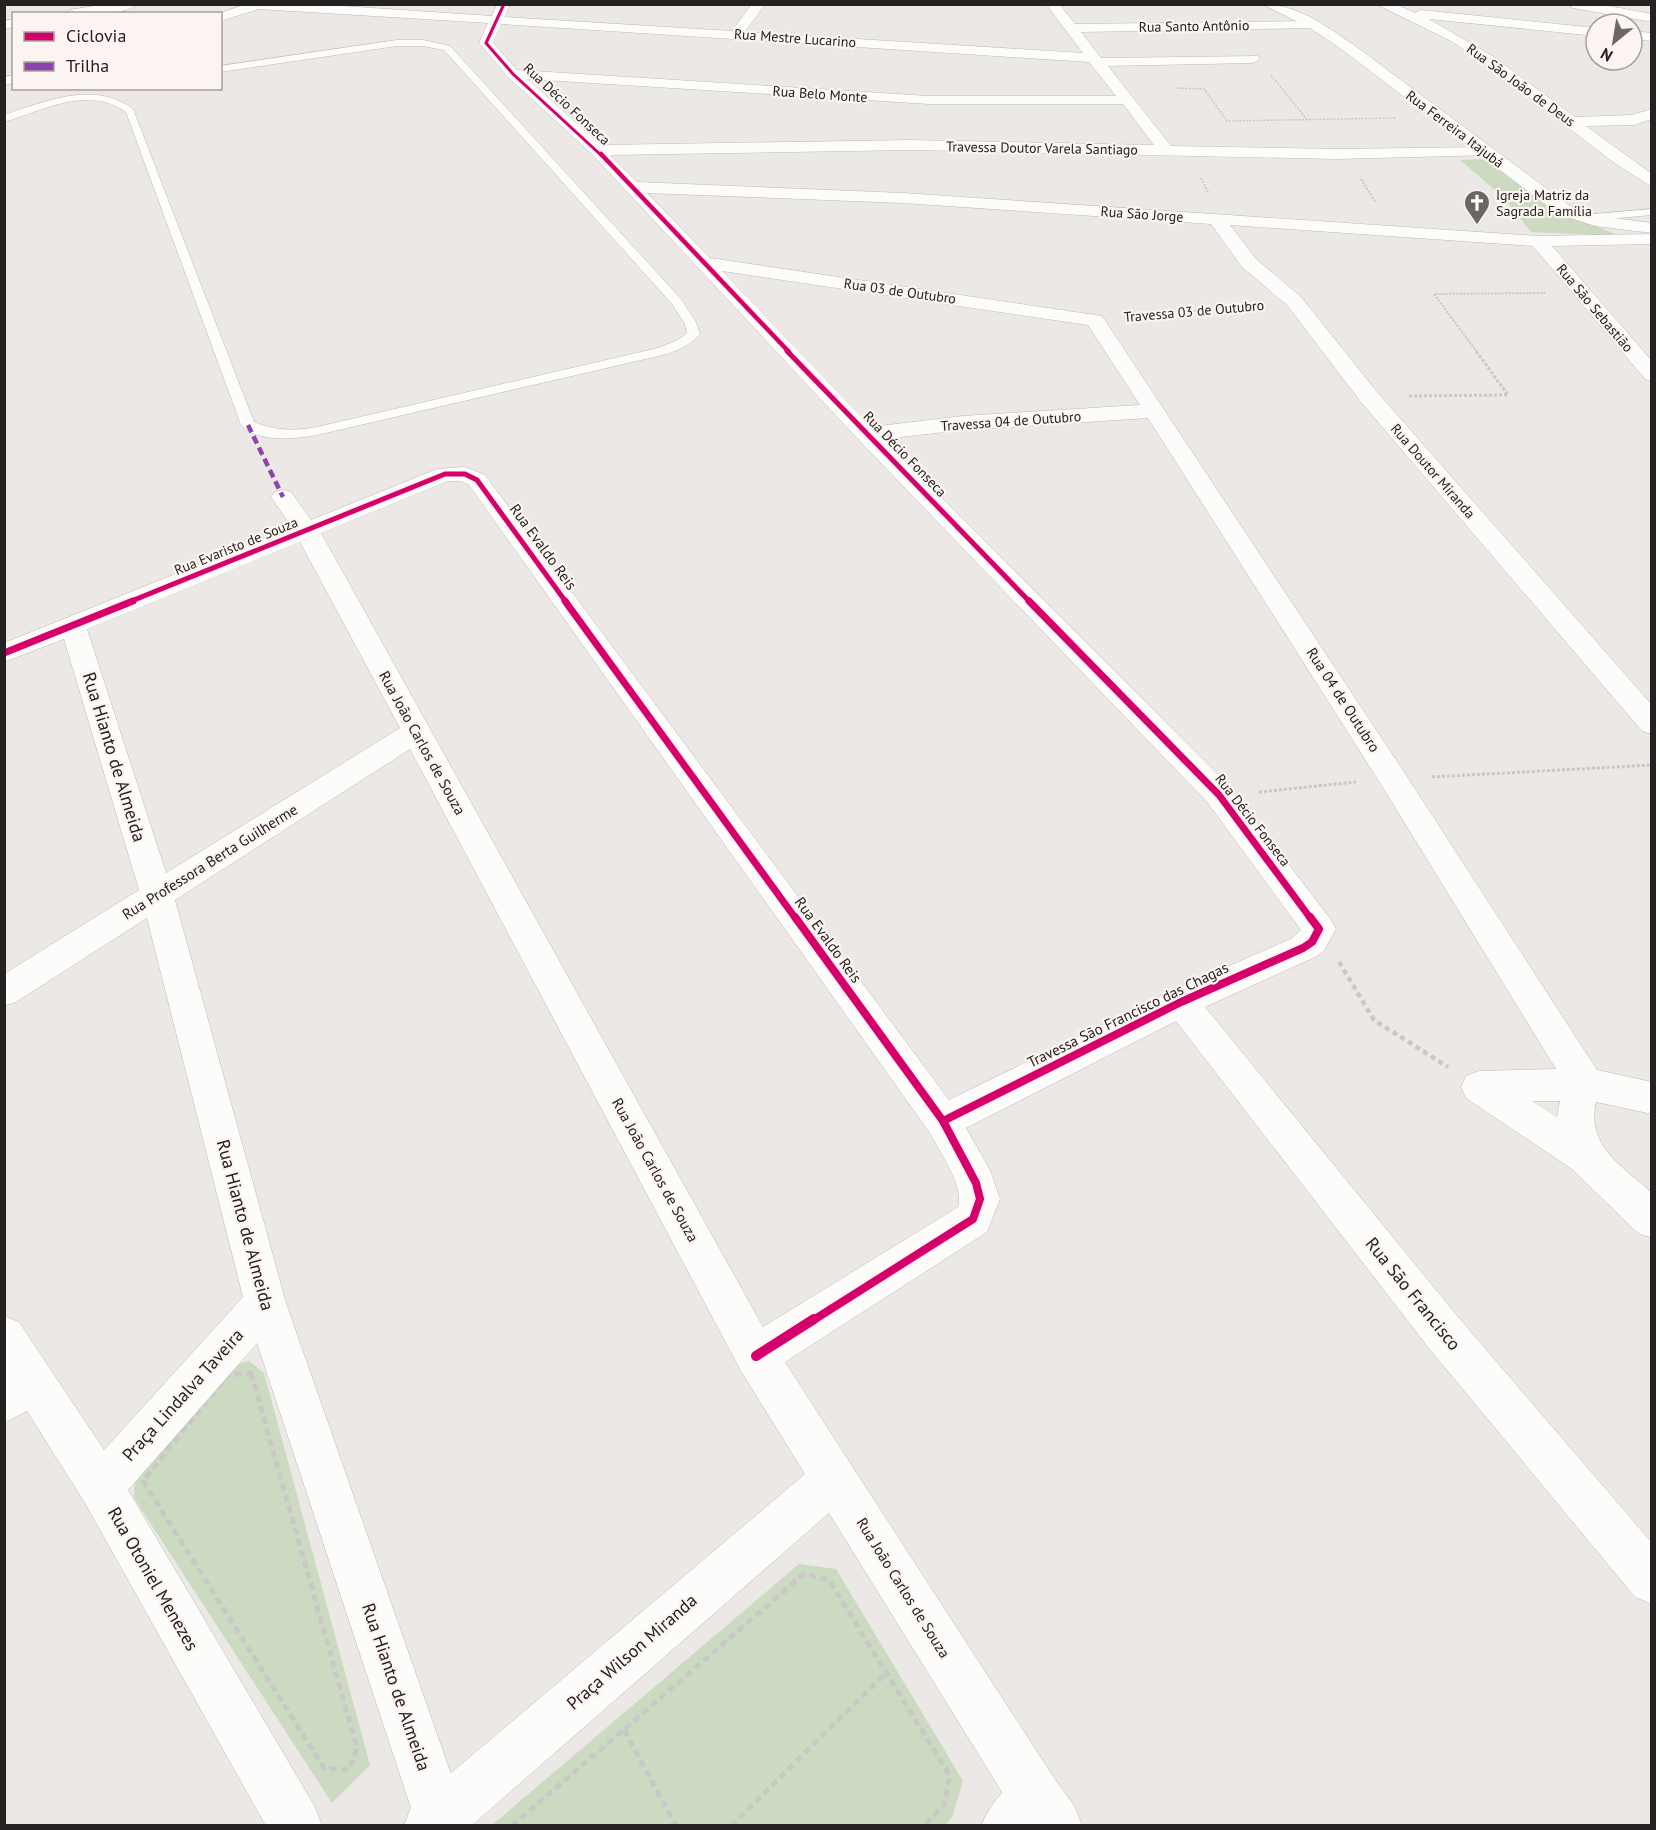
<svg xmlns="http://www.w3.org/2000/svg" width="1656" height="1830" font-family="'PT Sans',sans-serif">
  <style>
    .green { fill: #cbdac0 }
    .lines { fill: none; stroke-linecap: round; stroke-linejoin: round }
    .service-casing { stroke: #bdbab8; stroke-width: 1 }
    .minor-casing { stroke: #bdbab8; stroke-width: 1 }
    .tertiary-casing { stroke: #bdbab8; stroke-width: 1 }
    .path-far4 { stroke: #c9c8c7; stroke-width: 1.5; stroke-dasharray: 2 1.5; stroke-linecap: butt }
    .path-far3 { stroke: #c9c8c7; stroke-width: 2; stroke-dasharray: 2 1.5; stroke-linecap: butt }
    .path-far2 { stroke: #c9c8c7; stroke-width: 3; stroke-dasharray: 3 2; stroke-linecap: butt }
    .path-far1 { stroke: #c9c8c7; stroke-width: 4.5; stroke-dasharray: 5 4; stroke-linecap: butt }
    .path { stroke: #c9c8c7; stroke-width: 5; stroke-dasharray: 7 4.5; stroke-linecap: butt }
    .service { fill: #fcfcfb; fill-rule: evenodd }
    .minor { fill: #fcfcfb; fill-rule: evenodd }
    .tertiary { fill: #fcfcfb; fill-rule: evenodd }
    .quiet { stroke: #8e44ad; stroke-width: 4.5; stroke-dasharray: 8 4.5; stroke-linecap: butt }
    .cycleway-far5-casing { stroke: #fcf4f1; stroke-width: 4.5 }
    .cycleway-far4-casing { stroke: #fcf4f1; stroke-width: 7 }
    .cycleway-far3-casing { stroke: #fcf4f1; stroke-width: 8 }
    .cycleway-far2-casing { stroke: #fcf4f1; stroke-width: 10 }
    .cycleway-far1-casing { stroke: #fcf4f1; stroke-width: 12 }
    .cycleway-casing { stroke: #fcf4f1; stroke-width: 14 }
    .cycleway-far5 { stroke: #d6006c; stroke-width: 3 }
    .cycleway-far4 { stroke: #d6006c; stroke-width: 4.5 }
    .cycleway-far3 { stroke: #d6006c; stroke-width: 5 }
    .cycleway-far2 { stroke: #d6006c; stroke-width: 7 }
    .cycleway-far1 { stroke: #d6006c; stroke-width: 8 }
    .cycleway { stroke: #d6006c; stroke-width: 10 }
    .labels { text-anchor: middle; stroke-width: 4.5; stroke-linejoin: round; paint-order: stroke }
    .far-street-label { font-size: 14px; fill: #242120; stroke: #fcf4f1 }
    .far-poi-label { font-size: 14px; fill: #242120; stroke: #fcf4f1; text-anchor: start }
    .street-label { font-size: 15px; fill: #242120; stroke: #fcf4f1 }
    .near-street-label { font-size: 18px; fill: #242120; stroke: #fcf4f1 }
  </style>
  <rect width="100%" height="100%" fill="#ece8e6"/>
  <g class="green">
    <polygon points="1488,159 1549,207 1620,236 1531,232 1503,197 1460,160"/>
    <polygon points="249,1361 264,1373 370,1765 332,1803 134,1498 135,1470 222,1368"/>
    <polygon points="799,1564 836,1569 963,1781 952,1818 945,1825 492,1825"/>
  </g>
  <g class="lines">
    <defs>
      <g id="service">
        <path d="M397,40H423L450,46L681,299L696,322L700,334C691,345 680,349 667,354L317,435C295,439 258,443 241,425L126,112C88,85 44,110 4,122V115C46,101 94,80 133,109L254,422C276,431 294,431 317,427L658,348L678,340L687,333L684,322L672,304L444,50L423,46H397L220,72V66Z"/>
        <polygon points="1652,209 1652,215 1584,221 1578,218 1584,215"/>
      </g>
      <g id="minor">
        <path d="M105,4H138C123,16 83,14 64,14L70,10Z"/>
        <path d="M246,4H313L492,16L497,4H510L505,17L732,31L752,4H765L745,32L1083,53L1046,4H1059L1075,24L1315,21L1320,22L1322,25L1320,28L1081,32L1101,58L1258,56L1260,59L1253,63L1108,66L1171,146L1337,149L1486,147L1492,149L1494,152L1492,155L1337,159L911,150L610,155L637,182L903,193L1538,236L1652,234V244L1552,246L1652,361V381L1645,379L1533,246L1230,225L1256,259L1301,297L1377,392L1652,705V734L1642,731L1361,402L1287,305L1242,267L1211,224L903,203L647,193L710,258L1102,316L1404,772L1597,1070L1652,1082V1114L1596,1102C1586,1147 1623,1166 1652,1193V1238L1638,1233L1572,1169L1466,1098L1461,1087L1466,1076L1479,1071L1556,1069L1382,786L1148,418L963,430L883,439L1230,787L1331,920L1336,929L1324,951L1315,957L1205,1007L1458,1317L1652,1543V1604L1635,1597L1428,1347L1176,1021L966,1128L990,1170L1000,1199L987,1232L785,1362L850,1463L857,1479L850,1495L834,1502L818,1495L741,1371L410,749L175,900L286,1303L466,1817L463,1826H417L257,1343L128,1490L315,1807L322,1826H266L85,1503L27,1411L4,1423V1316L19,1322L104,1450L243,1297L147,918L16,1002L4,1006V974L139,890L64,639L4,662V643L292,527L271,497L275,492L283,490L291,492L311,520L437,469L465,467L485,475L949,1100L1169,992L1291,939L1301,930L1208,803L858,439L591,153L508,77L479,43L488,23L259,9L220,21V14H218ZM501,24L1089,62L1116,96H929L517,70L493,43ZM527,79L929,104H1123L1154,145L911,140L601,145ZM722,271L1088,325L1140,405L963,416L871,427ZM448,481H461L469,485L930,1133C939,1151 965,1187 958,1207L763,1327L321,533ZM300,542L400,728L166,873L87,629ZM1532,1101H1560L1557,1117Z"/>
        <polygon points="1376,4 1395,4 1415,13 1421,10 1596,28 1596,36 1429,19 1494,57 1575,117 1632,115 1652,109 1652,119 1634,125 1586,126 1652,174 1652,187 1613,162 1484,63 1451,41"/>
        <polygon points="14,19 14,27 4,29 4,21"/>
        <polygon points="1632,31 1652,33 1652,41 1632,39"/>
        <polygon points="14,75 14,83 4,85 4,77"/>
        <path d="M1035,1771L1054,1778L1061,1797L1054,1816L1044,1826H981C992,1799 1009,1782 1035,1771Z"/>
      </g>
      <g id="tertiary">
        <path d="M1262,4C1297,4 1326,26 1354,45L1570,206L1598,216L1652,223V233L1595,226L1558,214L1344,51L1310,28Z"/>
        <polygon points="1567,4 1598,4 1652,14 1652,22 1573,8"/>
        <polygon points="834,1456 850,1463 1054,1778 1075,1807 1082,1826 1023,1826 829,1513 471,1826 404,1826 411,1807 818,1463"/>
      </g>
    </defs>
    <use href="#service" class="service-casing"/>
    <use href="#minor" class="minor-casing"/>
    <use href="#tertiary" class="tertiary-casing"/>
    <g class="path-far4">
      <polyline points="1271,75 1308,121"/>
      <polyline points="1175,88 1204,89 1227,121 1396,118"/>
    </g>
    <g class="path-far3">
      <polyline points="1201,178 1208,192"/>
      <polyline points="1361,179 1376,203"/>
      <polyline points="1128,317 1255,305"/>
      <polyline points="1477,352 1434,294 1545,293"/>
    </g>
    <g class="path-far2">
      <polyline points="1409,396 1508,395 1476,351"/>
      <polyline points="1432,777 1652,765"/>
      <polyline points="1259,792 1356,782"/>
    </g>
    <polyline class="path-far1" points="1339,962 1374,1020 1448,1067"/>
    <g class="path">
      <polygon points="251,1373 357,1748 349,1770 324,1768 143,1481 228,1375"/>
      <polyline points="624,1730 676,1826"/>
      <polyline points="512,1826 804,1574 829,1580 950,1776 944,1805 924,1826"/>
      <polyline points="731,1826 886,1673"/>
    </g>
    <use href="#service" class="service"/>
    <use href="#minor" class="minor"/>
    <use href="#tertiary" class="tertiary"/>
    <polyline class="quiet" points="248,425 283,497"/>
    <defs>
      <polyline id="cycleway-far5" points="504,4 486,43 513,74 602,156"/>
      <polyline id="cycleway-far4" points="601,154 789,352"/>
      <g id="cycleway-far3">
        <polyline points="787,351 1030,602"/>
        <polyline points="129,602 445,474 465,474 477,480 566,602"/>
      </g>
      <g id="cycleway-far2">
        <polyline points="565,601 796,919"/>
        <polyline points="1029,601 1219,795 1311,919"/>
        <polyline points="4,653 133,601"/>
      </g>
      <g id="cycleway-far1">
        <polyline points="795,917 943,1121 976,1183 980,1199 973,1219 812,1321"/>
        <polyline points="943,1121 1181,1002 1303,948 1312,942 1319,929 1310,917"/>
      </g>
      <polyline id="cycleway" points="756,1356 814,1319"/>
    </defs>
    <use href="#cycleway-far5" class="cycleway-far5-casing"/>
    <use href="#cycleway-far4" class="cycleway-far4-casing"/>
    <use href="#cycleway-far3" class="cycleway-far3-casing"/>
    <use href="#cycleway-far2" class="cycleway-far2-casing"/>
    <use href="#cycleway-far1" class="cycleway-far1-casing"/>
    <use href="#cycleway" class="cycleway-casing"/>
    <use href="#cycleway-far5" class="cycleway-far5"/>
    <use href="#cycleway-far4" class="cycleway-far4"/>
    <use href="#cycleway-far3" class="cycleway-far3"/>
    <use href="#cycleway-far2" class="cycleway-far2"/>
    <use href="#cycleway-far1" class="cycleway-far1"/>
    <use href="#cycleway" class="cycleway"/>
  </g>
  <defs>
    <symbol id="church-pin" viewBox="-11 -11 22 30"><path d="M0 17L-7.5 6A9.5 9.5 0 1 1 7.5 6Z" fill="#6a6765" stroke="#fcf4f1"/><path d="M-1.2-6h2.4v3.5h3.3v2.4h-3.3V6h-2.4V-.1h-3.3v-2.4h3.3Z" fill="#fff"/></symbol>
  </defs>
  <g fill-rule="evenodd">
    <use href="#church-pin" x="1462" y="188" width="30" height="40"/>
  </g>
  <g class="labels">
    <g class="far-street-label">
      <text transform="translate(1194 26) rotate(-1)" y="5">Rua Santo Antônio</text>
      <text transform="translate(795 38) rotate(4)" y="5">Rua Mestre Lucarino</text>
      <text transform="translate(1521 85) rotate(36)" y="5">Rua São João de Deus</text>
      <text transform="translate(820 94) rotate(4)" y="5">Rua Belo Monte</text>
      <text transform="translate(567 104) rotate(43)" y="5">Rua Décio Fonseca</text>
      <text transform="translate(1455 129) rotate(37)" y="5">Rua Ferreira Itajubá</text>
      <text transform="translate(1042 148) rotate(1)" y="5">Travessa Doutor Varela Santiago</text>
      <text transform="translate(1142 214) rotate(4)" y="5">Rua São Jorge</text>
      <text transform="translate(900 291) rotate(8)" y="5">Rua 03 de Outubro</text>
      <text transform="translate(1595 308) rotate(50)" y="5">Rua São Sebastião</text>
      <text transform="translate(1194 311) rotate(-5)" y="5">Travessa 03 de Outubro</text>
      <text transform="translate(1011 421) rotate(-4)" y="5">Travessa 04 de Outubro</text>
      <text transform="translate(905 454) rotate(46)" y="5">Rua Décio Fonseca</text>
      <text transform="translate(1433 471) rotate(49)" y="5">Rua Doutor Miranda</text>
      <text transform="translate(236 546) rotate(-22)" y="5">Rua Evaristo de Souza</text>
      <text transform="translate(1253 820) rotate(52)" y="5">Rua Décio Fonseca</text>
    </g>
    <g class="far-poi-label">
      <text x="1496" y="200">Igreja Matriz da<tspan x="1496" dy="16">Sagrada Família</tspan></text>
    </g>
    <g class="street-label">
      <text transform="translate(543 547) rotate(54)" y="5">Rua Evaldo Reis</text>
      <text transform="translate(1343 700) rotate(57)" y="5">Rua 04 de Outubro</text>
      <text transform="translate(422 743) rotate(61)" y="5">Rua João Carlos de Souza</text>
      <text transform="translate(210 862) rotate(-32)" y="5">Rua Professora Berta Guilherme</text>
      <text transform="translate(828 940) rotate(54)" y="5">Rua Evaldo Reis</text>
      <text transform="translate(1128 1015) rotate(-26)" y="5">Travessa São Francisco das Chagas</text>
      <text transform="translate(655 1170) rotate(61)" y="5">Rua João Carlos de Souza</text>
      <text transform="translate(903 1588) rotate(58)" y="5">Rua João Carlos de Souza</text>
    </g>
    <g class="near-street-label">
      <text transform="translate(114 757) rotate(73)" y="6">Rua Hianto de Almeida</text>
      <text transform="translate(245 1225) rotate(75)" y="6">Rua Hianto de Almeida</text>
      <text transform="translate(1413 1294) rotate(51)" y="6">Rua São Francisco</text>
      <text transform="translate(183 1395) rotate(-48)" y="6">Praça Lindalva Taveira</text>
      <text transform="translate(153 1579) rotate(60)" y="6">Rua Otoniel Menezes</text>
      <text transform="translate(632 1652) rotate(-41)" y="6">Praça Wilson Miranda</text>
      <text transform="translate(396 1687) rotate(71)" y="6">Rua Hianto de Almeida</text>
    </g>
  </g>
  <rect width="1656" height="1830" fill="none" stroke="#242120" stroke-width="12"/>
  <rect x="12" y="12" width="210" height="78" fill="#fcf4f1" stroke="#a6a09d" stroke-width="1.5"/>
  <rect x="24" y="32" width="30" height="9" fill="#d6006c" stroke="#a6a09d" stroke-width="1.5"/>
  <text x="66" y="42" font-size="18" fill="#242120">Ciclovia</text>
  <rect x="24" y="62" width="30" height="9" fill="#8e44ad" stroke="#a6a09d" stroke-width="1.5"/>
  <text x="66" y="72" font-size="18" fill="#242120">Trilha</text>
  <g transform="translate(1614 42) rotate(210)"><circle r="28" fill="#fcf4f1" stroke="#a6a09d" stroke-width="1.5"/>
  <path d="M0-4.5L10 22L0 15L-10 22Z" fill="#6a6765"/>
  <text y="-9" font-size="16" font-weight="bold" text-anchor="middle" fill="#242120">N</text>
  </g>
</svg>
